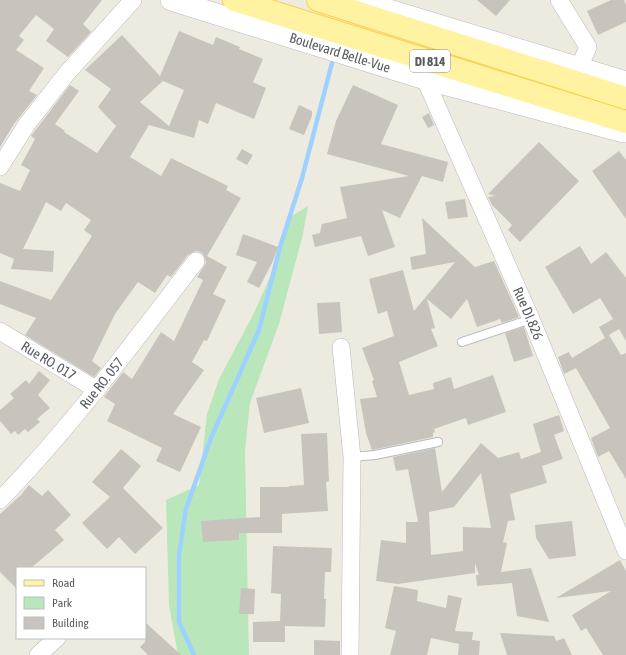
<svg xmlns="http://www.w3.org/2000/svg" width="626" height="655" font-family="'Asap Condensed',sans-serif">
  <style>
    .green { fill: #b9e7bb }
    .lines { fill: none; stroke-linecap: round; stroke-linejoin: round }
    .stream { stroke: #9dd1ff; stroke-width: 4.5 }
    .building { fill: #c8c4bd; fill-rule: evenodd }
    .service-casing { stroke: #b8bac0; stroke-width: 10 }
    .minor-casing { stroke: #b8bac0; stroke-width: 18 }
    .tertiary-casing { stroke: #b8bac0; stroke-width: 22 }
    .primary-casing { stroke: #fcd04a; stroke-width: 24 }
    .service { stroke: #fff; stroke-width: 8 }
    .minor { stroke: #fff; stroke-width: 17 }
    .tertiary { stroke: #fff; stroke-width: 21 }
    .primary { stroke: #fff3a2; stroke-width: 22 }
    .labels { text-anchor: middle; stroke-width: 3; stroke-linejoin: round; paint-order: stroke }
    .shield { fill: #fff; stroke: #8a8d91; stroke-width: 1 }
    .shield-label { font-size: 13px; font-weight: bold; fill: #585c62 }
    .street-label { font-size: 14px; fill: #585c62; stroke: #fff }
  </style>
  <rect width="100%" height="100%" fill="#edebdf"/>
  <polygon class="green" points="308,206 303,234 279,324 250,403 245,451 249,655 178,655 169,605 166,500 199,485 207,414 219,379 255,311 272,272 287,219"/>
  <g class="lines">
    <polyline class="stream" points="194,655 179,622 179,555 186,509 211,438 259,330 280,247 302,178 332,63"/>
  </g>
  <g class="building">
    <polygon points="0,0 102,0 83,24 91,32 68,57 46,41 54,29 36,15 19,36 24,40 16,50 44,68 29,91 37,95 14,124 0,147"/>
    <polygon points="477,0 510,0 496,16"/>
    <polygon points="611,0 624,0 626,5 626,22 598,35 587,11"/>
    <path d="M179,31L213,45L216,37L240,47L239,49L263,59L253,82L266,88L254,119L216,103L208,124L199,120L194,138L149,125L130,157L161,176L171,158L228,186L226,190L241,198L207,256L227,267L213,294L226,300L207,341L204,340L192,362L204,370L173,414L201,427L180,472L156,461L162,448L107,421L115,404L104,397L123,372L132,379L161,332L174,341L203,280L197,277L206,263L205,258L202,253L197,251L193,252L188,255L171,277L167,275L155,293L138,282L115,314L92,361L101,368L94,377L25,335L36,318L0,304V281L51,300L92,236L84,230L91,220L66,203L61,211L46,202L23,249L54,251L53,272L11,269L14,259L0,253V183L20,191L30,170L21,165L35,139L31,136L70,85L79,91L55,124L65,131L64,132L97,153L116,126L98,107L111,89L85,70L122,35L160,76ZM163,81L184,90L169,126L140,102Z"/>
    <polygon points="353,85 398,105 381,144 448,162 443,182 422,176 400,218 382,210 395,247 368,256 361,236 315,247 312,235 320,233 322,224 347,218 340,187 409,176 327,154 336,121"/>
    <polygon points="299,105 312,111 312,116 304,135 289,129"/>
    <polygon points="429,113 434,125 428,128 422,117"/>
    <polygon points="539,142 579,181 520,242 508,230 512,225 492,205 488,197 495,196 488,194"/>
    <polygon points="242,149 253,155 247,165 236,159"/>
    <polygon points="619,151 626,160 626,219 592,171"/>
    <polygon points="465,199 468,217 448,219 445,202"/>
    <polygon points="422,218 475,267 494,261 519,317 502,323 500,319 477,327 467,299 451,319 427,299 435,328 431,329 438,346 399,362 409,395 434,389 433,383 451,377 454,389 493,375 506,412 468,425 466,418 434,429 435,432 433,433 433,437 372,450 366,433 360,399 377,397 372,381 374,380 362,348 394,336 387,311 378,314 369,279 403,270 414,311 455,262 412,270 410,257 426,254"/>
    <polygon points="243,234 278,247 273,261 259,288 247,282 257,262 236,255"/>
    <polygon points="580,246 591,264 606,252 626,278 626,341 619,329 609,335 621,355 626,353 626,479 609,451 598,457 591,438 610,428 576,368 564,374 558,357 569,352 572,358 605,338 599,327 613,319 600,298 573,314 545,267"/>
    <polygon points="340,302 342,332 319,334 317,303"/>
    <polygon points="524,327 533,356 514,362 505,333"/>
    <polygon points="39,371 50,380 38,395 50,408 37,419 40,422 28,432 25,429 18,435 15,431 11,434 0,421 0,410 14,398 10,394 26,380 29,384"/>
    <polygon points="301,388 309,423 264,433 256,398"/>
    <path d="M559,415L564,431L554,435L563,459L542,466L547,483L510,494L515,520L508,521L503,542L507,543L501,572L531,568L549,622L517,616L512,583L477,586L476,575H479L475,563V573L398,584L376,581L381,540L406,543V522H418L408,469L396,471L393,457L435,448L442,492L481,443L498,458L519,452L521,459L541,452L533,424ZM481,473L491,528L463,527V551L431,555L429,512L454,507Z"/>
    <polygon points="327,433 329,481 326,482 328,511 282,514 282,533 239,533 239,540 203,542 201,521 260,517 260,487 289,487 289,486 304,485 301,434"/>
    <polygon points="121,449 141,466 123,488 163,528 135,554 119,537 107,549 82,523 110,497 92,482"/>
    <polygon points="29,485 42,496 48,490 71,515 55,530 64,540 31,568 17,568 17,589 0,572 0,514 21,495"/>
    <polygon points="572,521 576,556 549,559 536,538 535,525"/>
    <polygon points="273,546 332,548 331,572 325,572 324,599 326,599 325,627 285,626 285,642 253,642 253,622 280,621 281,594 271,593"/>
    <polygon points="620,560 626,571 626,655 603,655 586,628 581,631 572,615 611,591 556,598"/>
    <polygon points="394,586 418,590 417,601 446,608 448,595 462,598 455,631 473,632 472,640 480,641 479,655 458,655 459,644 431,638 427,655 390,655 396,631 385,628"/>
    <polygon points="241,588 255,589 254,614 239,614"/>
    <polygon points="145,622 181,655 148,655 140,647 145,642"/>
    <polygon points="500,633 554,636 556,641 564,638 572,655 507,655"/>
    <polygon points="314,640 340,641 340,655 314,655"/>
  </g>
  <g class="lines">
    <defs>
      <g id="service">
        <polyline points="462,342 531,319"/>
        <polyline points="352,457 375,455 438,442"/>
      </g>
      <g id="minor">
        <polyline points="559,0 588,47 579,68"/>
        <path id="s1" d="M425,79L531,319L626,551"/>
        <polyline points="0,167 27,124 67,73 133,0"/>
        <path id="s2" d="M0,331L97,390"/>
        <polyline points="341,347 352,457 350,655"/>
        <path id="s3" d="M0,500C72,426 133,343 196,261"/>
        <polyline points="38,655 57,638"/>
      </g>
      <g id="tertiary">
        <path id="s4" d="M171,0L425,79L624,132"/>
        <polyline points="356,0 626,82"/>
      </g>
      <g id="primary">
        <polyline points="234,0 626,122"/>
        <polyline points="318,0 626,98"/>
      </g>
    </defs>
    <use href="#service" class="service-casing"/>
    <use href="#minor" class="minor-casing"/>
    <use href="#tertiary" class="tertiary-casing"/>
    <use href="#primary" class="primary-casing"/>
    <use href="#service" class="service"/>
    <use href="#minor" class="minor"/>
    <use href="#tertiary" class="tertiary"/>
    <use href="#primary" class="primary"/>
  </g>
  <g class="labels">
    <rect class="shield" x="410" y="50" width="40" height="22" rx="3"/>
    <g class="shield-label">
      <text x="430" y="66">DI 814</text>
    </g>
    <g class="street-label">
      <text dy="5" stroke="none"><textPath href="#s4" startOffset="177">Boulevard Belle-Vue</textPath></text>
      <text dy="5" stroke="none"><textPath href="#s1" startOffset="256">Rue DI.826</textPath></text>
      <text dy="5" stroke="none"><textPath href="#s2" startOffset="57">Rue RO. 017</textPath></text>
      <text dy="5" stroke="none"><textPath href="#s3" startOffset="155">Rue RO. 057</textPath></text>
    </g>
  </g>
  <rect x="16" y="567" width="130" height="72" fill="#ffffff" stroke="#bcbec0"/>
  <rect x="24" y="580" width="20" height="6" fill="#fff3a2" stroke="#bcbec0"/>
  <text x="52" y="587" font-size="12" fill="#585c62">Road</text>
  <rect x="24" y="597" width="20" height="12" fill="#b9e7bb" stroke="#bcbec0"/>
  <text x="52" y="607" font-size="12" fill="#585c62">Park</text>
  <rect x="24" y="617" width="20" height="12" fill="#c8c4bd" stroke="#bcbec0"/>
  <text x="52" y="627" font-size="12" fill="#585c62">Building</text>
</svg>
